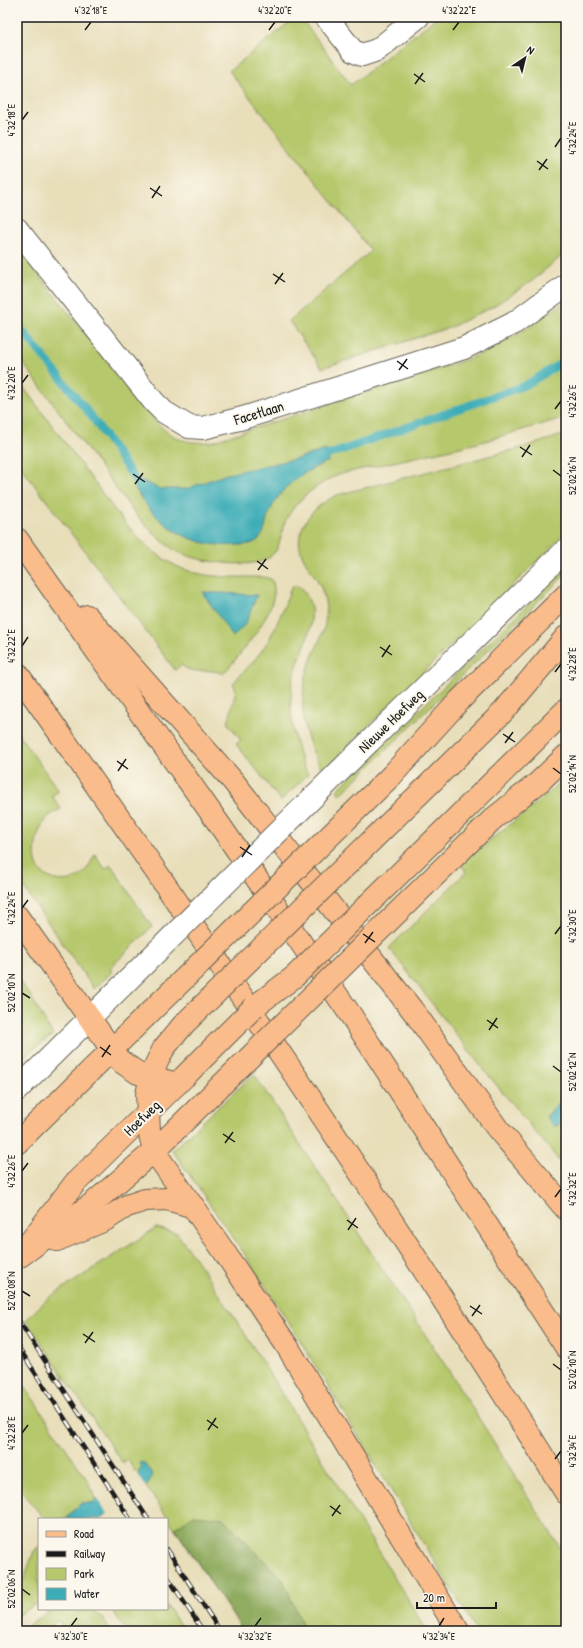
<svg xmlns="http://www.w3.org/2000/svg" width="583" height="1648" font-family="'Patrick Hand',sans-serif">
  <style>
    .green { fill: #b6c86c; stroke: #697244 }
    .forest { fill: #90ac60; stroke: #56643e }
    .water { fill: #3cadb7; stroke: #2c646a }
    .pier { fill: #e8deba }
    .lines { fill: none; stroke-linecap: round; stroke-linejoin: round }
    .stream { stroke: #3cadb7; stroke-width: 8 }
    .minor-casing { stroke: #636053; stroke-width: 24 }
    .major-casing { stroke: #636053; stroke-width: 24 }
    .highway-casing { stroke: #636053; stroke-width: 24 }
    .minor { stroke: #fff; stroke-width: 22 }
    .major { stroke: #fabc8b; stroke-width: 22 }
    .highway { stroke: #fabc8b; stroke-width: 22 }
    .rail-casing { stroke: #1c1c1c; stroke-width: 4.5 }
    .rail { stroke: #fbf7ec; stroke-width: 3; stroke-dasharray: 9; stroke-linecap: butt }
    .minor-bridge-casing { stroke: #636053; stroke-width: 24; stroke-linecap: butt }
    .major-bridge-casing { stroke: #636053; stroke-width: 24; stroke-linecap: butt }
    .highway-bridge-casing { stroke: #636053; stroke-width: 24; stroke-linecap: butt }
    .minor-bridge { stroke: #fff; stroke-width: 22 }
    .major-bridge { stroke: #fabc8b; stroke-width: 22 }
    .highway-bridge { stroke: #fabc8b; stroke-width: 22 }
    .ticks { fill: none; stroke: #1c1c1c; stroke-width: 1.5 }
    .labels { text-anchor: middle; stroke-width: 4; stroke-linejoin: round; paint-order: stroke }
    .street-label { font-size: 15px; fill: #1c1c1c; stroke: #fbf7ec }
    .neatline { fill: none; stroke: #1c1c1c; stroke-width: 1.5 }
    .ticks-label { font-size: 10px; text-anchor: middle; fill: #1c1c1c }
  </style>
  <rect width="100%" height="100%" fill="#fbf7ec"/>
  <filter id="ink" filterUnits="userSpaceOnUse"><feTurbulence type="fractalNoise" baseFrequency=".025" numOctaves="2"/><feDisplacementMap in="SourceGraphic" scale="8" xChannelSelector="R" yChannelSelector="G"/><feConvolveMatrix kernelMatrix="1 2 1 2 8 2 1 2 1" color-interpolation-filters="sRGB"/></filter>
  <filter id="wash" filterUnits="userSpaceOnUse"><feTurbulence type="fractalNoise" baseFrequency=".012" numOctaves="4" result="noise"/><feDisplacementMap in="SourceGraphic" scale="16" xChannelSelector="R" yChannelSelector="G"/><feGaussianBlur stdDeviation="0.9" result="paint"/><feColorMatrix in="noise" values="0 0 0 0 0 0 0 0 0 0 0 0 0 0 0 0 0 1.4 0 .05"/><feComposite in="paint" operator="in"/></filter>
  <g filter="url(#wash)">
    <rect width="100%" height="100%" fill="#e8deba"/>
    <g class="green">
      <polygon points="296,17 300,17 351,85 437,17 566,17 566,252 532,281 492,307 451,327 322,368 289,321 371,251 229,71"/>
      <path d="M17,248L154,420C172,439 185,444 211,442L466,360L494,348L520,333L566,301V417L478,443L340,474C317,485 295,499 284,524C281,533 281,544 275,552C271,556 267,560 262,561C243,568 190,561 173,549C158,539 145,525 133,511L17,355Z"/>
      <path d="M17,379C39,408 61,437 83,467C111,504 138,550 183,569C209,579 236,577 264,577L271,579C287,602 238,657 223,674C207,666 196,677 181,665L175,670L17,462Z"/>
      <path d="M566,434V533L323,770C301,738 297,696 311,660C317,645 327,628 326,611C326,603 323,593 320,585C312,569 296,555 300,536C304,516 320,503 337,495L528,446Z"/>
      <polygon points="566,568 566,574 340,795 337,790"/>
      <path d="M294,586L300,587C328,615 297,653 292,684C288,708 295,754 308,774L281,801L236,744L241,740L228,723L236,690L233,683C240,675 249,667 256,658C273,638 282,612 291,588Z"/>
      <path d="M17,732L59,791L52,796L61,809C56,812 50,814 46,819C36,831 30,859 41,872C51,882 70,884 81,875C88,869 91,862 95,854L105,869L111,865L152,927L110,968L112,972L94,989L17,878Z"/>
      <path d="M566,777V1094L546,1117L554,1127L566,1120V1169L479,1064L389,948L466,872L461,864C495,834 533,809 566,777Z"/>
      <polygon points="17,978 30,995 53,1035 25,1055 17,1062"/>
      <polygon points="254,1074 449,1371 566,1557 566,1631 477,1631 296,1334 244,1253 172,1150"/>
      <polygon points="156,1228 177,1233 208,1277 247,1337 427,1631 243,1631 157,1502 146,1487 142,1467 137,1475 128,1460 123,1464 26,1320 47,1299"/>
      <polygon points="17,1375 90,1484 89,1486 97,1500 92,1503 81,1503 66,1519 45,1519 17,1487"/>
      <polygon points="39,1546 39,1602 17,1616 17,1598 34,1551"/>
      <polygon points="167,1605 184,1631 127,1631 111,1609 167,1609"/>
      <polygon points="56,1609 94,1610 102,1618 111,1631 66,1631 58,1620 45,1631 21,1631 46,1613"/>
    </g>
    <polygon class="forest" points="194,1515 223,1518 283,1580 305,1631 243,1631 175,1528"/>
    <g class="water">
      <path d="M326,450L329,461C303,472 280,486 269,514C265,522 266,533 259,539C253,545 244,545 236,545C206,548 175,536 154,514C146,506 140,496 134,487L142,481L160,489H186L227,474L295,459Z"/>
      <polygon points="202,592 257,595 246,623 233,637"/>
      <polygon points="566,1094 566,1120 554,1127 546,1117"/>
      <polygon points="143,1462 153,1475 146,1487 139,1489 108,1508 109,1511 102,1519 66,1519 81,1503 92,1503 97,1500 137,1475 142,1467 140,1463"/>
    </g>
    <polygon class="pier" points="136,1472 147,1489 141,1493 138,1492 111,1509 111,1512 108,1515 97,1498"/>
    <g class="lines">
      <g class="stream">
        <polyline points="17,324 92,417 138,484 146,490"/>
        <polyline points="317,459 526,385 566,360"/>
      </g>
    </g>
  </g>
  <g filter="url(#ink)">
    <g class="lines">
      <defs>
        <g id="minor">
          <polyline points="326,17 353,51 362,55 377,50 418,17"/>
          <polyline points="17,229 154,402 164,412 189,427 203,428 243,418 464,348 514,323 566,285"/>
          <polyline points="369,742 566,550"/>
          <polyline points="17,1090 122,986"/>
        </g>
        <g id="major">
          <polyline points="392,775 460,700 566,595"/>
          <polyline points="436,838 566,710"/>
          <polyline points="254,1007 294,977"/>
          <polyline points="17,1143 144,1018"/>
          <polyline points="23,1251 75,1183 184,1077"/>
        </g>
        <g id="highway">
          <polyline points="17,539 219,824 350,1014 566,1347"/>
          <polyline points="87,616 233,781 417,1016 497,1128 566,1209"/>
          <path d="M17,673C207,941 392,1214 566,1493"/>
          <polyline points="411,802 504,711 566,637"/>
          <polyline points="451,860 493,819 539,782 566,756"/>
          <polyline points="17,916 120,1061 138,1073 177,1084"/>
          <polyline points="164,1048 152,1072 147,1094 149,1130 154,1151 223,1250 287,1346 458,1631"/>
          <polyline points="57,1240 105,1220 127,1206 145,1200 167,1199 194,1207"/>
          <polyline points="20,1256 92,1204 154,1151 203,1103"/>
        </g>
      </defs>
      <use href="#minor" class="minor-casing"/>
      <use href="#major" class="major-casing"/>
      <use href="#highway" class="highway-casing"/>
      <use href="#minor" class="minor"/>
      <use href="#major" class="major"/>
      <use href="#highway" class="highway"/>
      <defs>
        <g id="rail">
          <polyline points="17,1318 148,1519"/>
          <polyline points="17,1345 130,1519"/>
          <polyline points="167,1549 220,1631"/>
          <polyline points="167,1576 203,1631"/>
        </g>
      </defs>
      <use href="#rail" class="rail-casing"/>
      <use href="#rail" class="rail"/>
      <defs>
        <polyline id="minor-bridge" points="122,986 369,742"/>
        <g id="major-bridge">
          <polyline points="294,977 436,838"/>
          <polyline points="144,1018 392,775"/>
          <polyline points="184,1077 254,1007"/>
        </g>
        <g id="highway-bridge">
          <polyline points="164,1048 184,1024 411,802"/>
          <polyline points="203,1103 451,860"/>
        </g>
      </defs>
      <use href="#minor-bridge" class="minor-bridge-casing"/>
      <use href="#major-bridge" class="major-bridge-casing"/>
      <use href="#highway-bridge" class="highway-bridge-casing"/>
      <use href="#minor-bridge" class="minor-bridge"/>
      <use href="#major-bridge" class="major-bridge"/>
      <use href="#highway-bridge" class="highway-bridge"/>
    </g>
  </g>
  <path class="ticks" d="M85,30L91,22M269,30L275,22M453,30L459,22M414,74L425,82M415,84L423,73M22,120L28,112M555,147L561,138M537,161L548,169M539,170L547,159M150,188L162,196M152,198L160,186M273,274L285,282M275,284L283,273M397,361L408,369M399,370L407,359M22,383L28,375M555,409L561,401M520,447L532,455M522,457L530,445M553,470L561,476M133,474L145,482M135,484L143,473M257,561L268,569M258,570L266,559M22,646L28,637M380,647L392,655M382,657L390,645M555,672L561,664M503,734L515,742M505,743L513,732M117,761L128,769M553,768L561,774M118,771L126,759M240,847L252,855M242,857L250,845M22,908L28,900M363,934L375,942M555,934L561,926M365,943L373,932M22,993L30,998M487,1020L498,1028M489,1030L497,1018M100,1047L111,1055M102,1057L110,1045M553,1066L561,1072M223,1134L235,1142M225,1143L233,1132M22,1171L28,1163M555,1197L561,1189M347,1220L358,1228M348,1230L356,1218M22,1291L30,1296M470,1306L482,1314M472,1316L480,1305M83,1334L95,1342M85,1343L93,1332M553,1364L561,1370M207,1420L218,1428M208,1430L216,1418M22,1433L28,1425M555,1459L561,1451M330,1506L341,1514M332,1516L340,1505M22,1589L30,1595M71,1626L77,1618M255,1626L261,1618M439,1626L444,1618"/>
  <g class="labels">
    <g class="street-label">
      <text transform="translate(259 413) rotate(-17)" y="5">Facetlaan</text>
      <text transform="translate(391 721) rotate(-44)" y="5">Nieuwe Hoefweg</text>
      <text transform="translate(142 1118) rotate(-44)" y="5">Hoefweg</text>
    </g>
  </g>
  <rect width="583" height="1648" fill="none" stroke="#fbf7ec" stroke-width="44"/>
  <rect x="38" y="1518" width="130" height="92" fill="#fbf7ec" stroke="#a29f99"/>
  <rect x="46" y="1531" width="20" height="6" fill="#fabc8b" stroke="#a29f99"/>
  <text x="74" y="1538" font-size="12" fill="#1c1c1c">Road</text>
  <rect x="46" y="1551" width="20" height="6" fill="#1c1c1c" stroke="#a29f99"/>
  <text x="74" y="1558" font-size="12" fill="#1c1c1c">Railway</text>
  <rect x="46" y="1568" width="20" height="12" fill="#b6c86c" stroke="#a29f99"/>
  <text x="74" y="1578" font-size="12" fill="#1c1c1c">Park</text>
  <rect x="46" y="1588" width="20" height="12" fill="#3cadb7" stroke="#a29f99"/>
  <text x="74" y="1598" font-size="12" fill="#1c1c1c">Water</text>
  <g transform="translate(525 58) rotate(35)" stroke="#fbf7ec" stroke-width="3" paint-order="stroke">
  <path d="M0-3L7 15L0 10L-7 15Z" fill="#1c1c1c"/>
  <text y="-6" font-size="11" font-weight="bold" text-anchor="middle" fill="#1c1c1c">N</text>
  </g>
  <path d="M417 1602v6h79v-6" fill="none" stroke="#1c1c1c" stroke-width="2"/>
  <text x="423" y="1602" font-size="12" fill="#1c1c1c" stroke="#fbf7ec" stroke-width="3" paint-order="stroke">20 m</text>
  <rect x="22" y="22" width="539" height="1604" class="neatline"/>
  <g class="ticks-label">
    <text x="91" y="14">4°32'18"E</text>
    <text x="275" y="14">4°32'20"E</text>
    <text x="459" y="14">4°32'22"E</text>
    <text transform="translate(11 120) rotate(-90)" y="4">4°32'18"E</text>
    <text transform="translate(572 138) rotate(-90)" y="4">4°32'24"E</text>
    <text transform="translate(11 383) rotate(-90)" y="4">4°32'20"E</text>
    <text transform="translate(572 401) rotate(-90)" y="4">4°32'26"E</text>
    <text transform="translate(572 476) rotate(-90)" y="4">52°02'16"N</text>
    <text transform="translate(11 646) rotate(-90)" y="4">4°32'22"E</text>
    <text transform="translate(572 664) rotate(-90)" y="4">4°32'28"E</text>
    <text transform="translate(572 774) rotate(-90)" y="4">52°02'14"N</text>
    <text transform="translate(11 908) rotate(-90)" y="4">4°32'24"E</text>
    <text transform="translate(572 926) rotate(-90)" y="4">4°32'30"E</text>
    <text transform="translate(11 993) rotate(-90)" y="4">52°02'10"N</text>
    <text transform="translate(572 1072) rotate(-90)" y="4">52°02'12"N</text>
    <text transform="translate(11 1171) rotate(-90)" y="4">4°32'26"E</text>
    <text transform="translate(572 1189) rotate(-90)" y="4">4°32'32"E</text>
    <text transform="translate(11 1291) rotate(-90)" y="4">52°02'08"N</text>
    <text transform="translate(572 1370) rotate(-90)" y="4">52°02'10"N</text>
    <text transform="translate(11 1433) rotate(-90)" y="4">4°32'28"E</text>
    <text transform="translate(572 1451) rotate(-90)" y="4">4°32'34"E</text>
    <text transform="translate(11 1589) rotate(-90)" y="4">52°02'06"N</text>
    <text x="71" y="1640">4°32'30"E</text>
    <text x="255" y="1640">4°32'32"E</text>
    <text x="439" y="1640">4°32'34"E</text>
  </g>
</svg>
